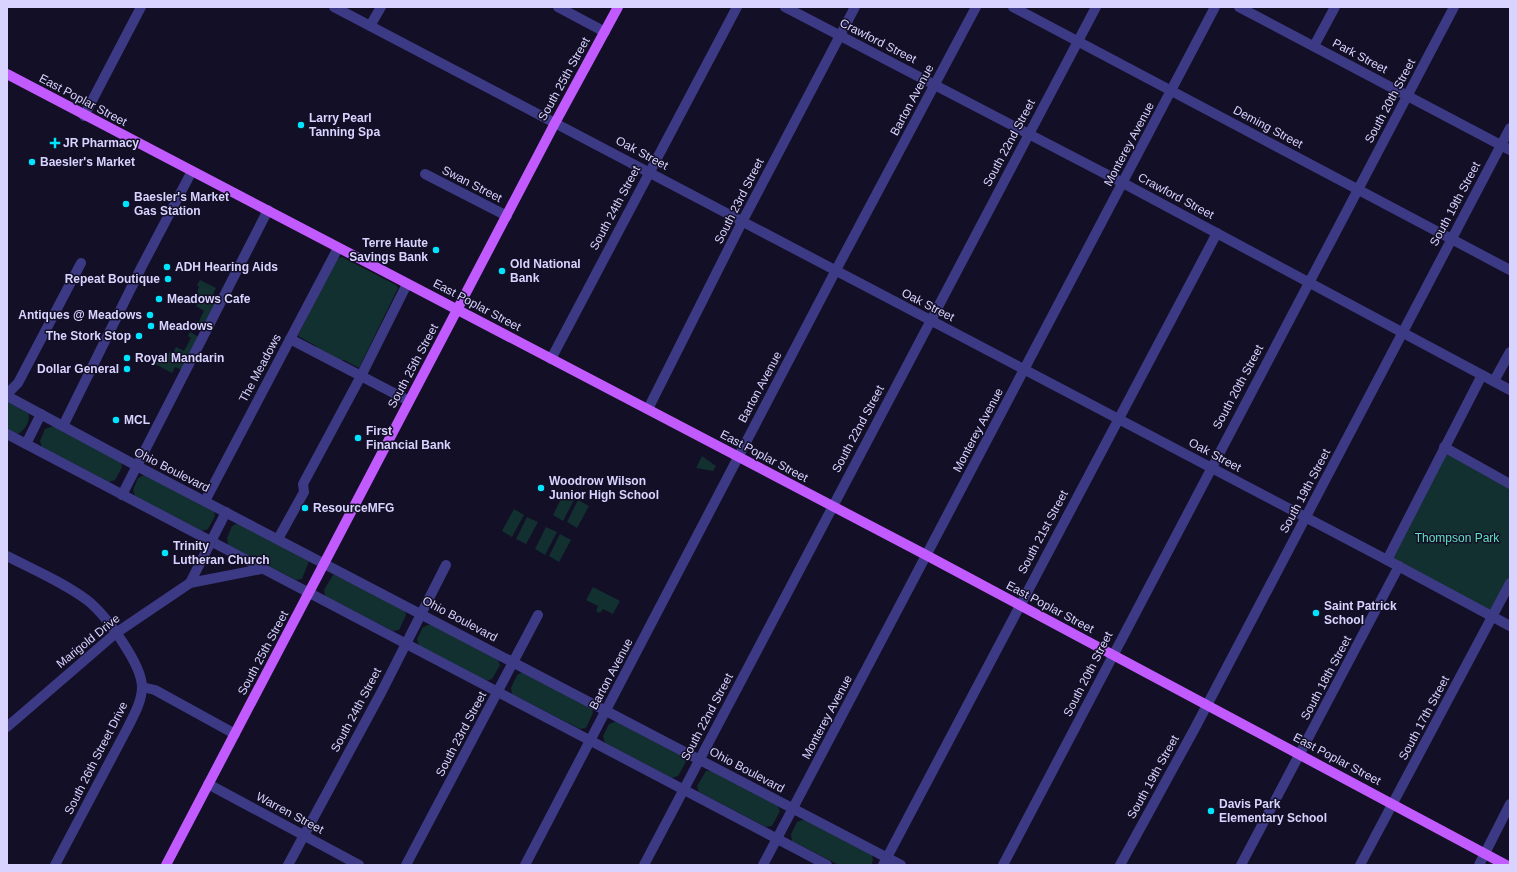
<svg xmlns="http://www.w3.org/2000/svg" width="1517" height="872" font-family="Helvetica,sans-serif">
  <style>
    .green { fill: #12302f }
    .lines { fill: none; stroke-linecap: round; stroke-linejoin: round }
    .minor { stroke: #3d3a85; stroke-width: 10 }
    .major { stroke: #c25bff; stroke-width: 10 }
    .poi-dot { fill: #00e5ff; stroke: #130f26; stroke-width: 1.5 }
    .labels { text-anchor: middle; stroke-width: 3; stroke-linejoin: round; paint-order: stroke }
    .street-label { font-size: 12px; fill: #d9d4ff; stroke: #130f26 }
    .poi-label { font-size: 12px; font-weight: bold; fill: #d9d4ff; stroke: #130f26; text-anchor: start }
    .park-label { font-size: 12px; fill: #5fe0c0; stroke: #130f26 }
  </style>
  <rect width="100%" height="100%" fill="#130f26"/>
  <g class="green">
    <polygon points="342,257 396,285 398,288 359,368 344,360 339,361 318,350 316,346 298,336 336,259"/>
    <polygon points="200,280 216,288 213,294 219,297 202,330 193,325 195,321 198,323 204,311 196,306 199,300 197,298 199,293 197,292 199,287 197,285"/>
    <polygon points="190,332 199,337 182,370 175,367 172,373 155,364 163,355 167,356 170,351 173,353 176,347 184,351 191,338 188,336"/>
    <path d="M7,402L28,413L29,416C29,423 24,432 17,434L7,429Z"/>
    <polygon points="54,426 121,461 122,467 115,480 109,482 42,447 40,441 45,429"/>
    <polygon points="1444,447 1510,484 1510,583 1493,617 1387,560"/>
    <polygon points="702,456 716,466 713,471 696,468"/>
    <polygon points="144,475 214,510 215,516 208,529 202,531 135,496 133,490 138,478"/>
    <polygon points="564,493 575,498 563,521 553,515"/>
    <polygon points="578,500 589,506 577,528 567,522"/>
    <polygon points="514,509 524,515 512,537 502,531"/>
    <polygon points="527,517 538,522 526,544 516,539"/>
    <polygon points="238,523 309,561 302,579 296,580 228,545 227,538 232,526"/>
    <polygon points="546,527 557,532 545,555 535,549"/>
    <polygon points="560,534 571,540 559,562 549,556"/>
    <polygon points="333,575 335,575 405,610 406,615 399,630 393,631 325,596 324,590"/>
    <polygon points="593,587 620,601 613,614 603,609 600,613 596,611 598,606 586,600"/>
    <polygon points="431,624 498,660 500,665 492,679 486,681 419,646 417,639 423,627"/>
    <polygon points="522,672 592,708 593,713 586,728 580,729 512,694 511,688 517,675"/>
    <polygon points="617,721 684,757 686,762 678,776 672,778 605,743 603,736 609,724"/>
    <polygon points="706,771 711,771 778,806 780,811 772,826 766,827 699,792 697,786"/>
    <polygon points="805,819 872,854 873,860 871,865 839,865 792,841 791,834 797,822"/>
  </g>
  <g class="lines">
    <g class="minor">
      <polyline points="334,7 1387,560 1510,626"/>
      <polyline points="558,7 605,32"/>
      <polyline points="785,7 1123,183 1510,390"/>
      <polyline points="1013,7 1510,270"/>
      <polyline points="1239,7 1510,150"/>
      <polyline points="370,26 381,7"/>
      <polyline points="1314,46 1335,7"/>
      <polyline points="84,116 141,7"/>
      <polyline points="425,174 507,216"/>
      <polyline points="290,339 409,401"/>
      <polyline points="551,359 737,7"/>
      <polyline points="1494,381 1510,352"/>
      <polyline points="7,394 18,383 81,263"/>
      <polyline points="7,396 137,466 901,865"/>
      <polyline points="648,409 742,222 855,7"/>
      <polyline points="63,426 142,266 192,171"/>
      <polyline points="7,434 827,865"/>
      <polyline points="26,444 41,414"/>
      <polyline points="1444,447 1510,484"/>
      <polyline points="122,495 268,210"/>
      <polyline points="205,501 338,248"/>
      <polyline points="278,539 304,492 303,484 361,376 407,284"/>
      <path d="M7,556C34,570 63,582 87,600C105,614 142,664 142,687C142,701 134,715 128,727L55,865"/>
      <polyline points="1387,560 1482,375"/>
      <polyline points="190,583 226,512"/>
      <polyline points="142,687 155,690 235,734"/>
      <polyline points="7,727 116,633 190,583 261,569"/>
      <polyline points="208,784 359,865"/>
      <polyline points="288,865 382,691 446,565"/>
      <polyline points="406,865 538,615"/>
      <polyline points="525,865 836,270 976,7"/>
      <polyline points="644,865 1096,7"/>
      <polyline points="763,865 1215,7"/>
      <polyline points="883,865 1217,233"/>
      <polyline points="1003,865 1454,7"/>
      <polyline points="1120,865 1195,728 1510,128"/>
      <polyline points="1241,865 1399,566"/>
      <polyline points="1360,865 1510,583"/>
      <polyline points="1479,865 1510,804"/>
    </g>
    <g class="major">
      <polyline points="7,74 926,555 1506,865"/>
      <polyline points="166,865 555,123 618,7"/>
    </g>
  </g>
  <g class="poi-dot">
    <circle cx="301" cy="125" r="4"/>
    <path d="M53 137h4v4h4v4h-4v4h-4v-4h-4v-4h4z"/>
    <circle cx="32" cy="162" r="4"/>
    <circle cx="126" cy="204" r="4"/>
    <circle cx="436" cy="250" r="4"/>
    <circle cx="167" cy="267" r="4"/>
    <circle cx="502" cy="271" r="4"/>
    <circle cx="168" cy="279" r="4"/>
    <circle cx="159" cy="299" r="4"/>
    <circle cx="150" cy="315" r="4"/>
    <circle cx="151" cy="326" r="4"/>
    <circle cx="139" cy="336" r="4"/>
    <circle cx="127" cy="358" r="4"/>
    <circle cx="127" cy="369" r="4"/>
    <circle cx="116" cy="420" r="4"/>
    <circle cx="358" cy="438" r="4"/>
    <circle cx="541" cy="488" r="4"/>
    <circle cx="305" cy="508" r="4"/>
    <circle cx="165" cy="553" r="4"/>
    <circle cx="1316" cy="613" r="4"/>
    <circle cx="1211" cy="811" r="4"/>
  </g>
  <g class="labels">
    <g class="street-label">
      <text transform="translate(878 41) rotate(27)" y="4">Crawford Street</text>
      <text transform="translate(1360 56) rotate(28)" y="4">Park Street</text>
      <text transform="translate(564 79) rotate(-61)" y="4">South 25th Street</text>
      <text transform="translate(83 100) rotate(28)" y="4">East Poplar Street</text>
      <text transform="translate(912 100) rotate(-62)" y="4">Barton Avenue</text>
      <text transform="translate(1390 101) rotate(-62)" y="4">South 20th Street</text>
      <text transform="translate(1268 127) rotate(28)" y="4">Deming Street</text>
      <text transform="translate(1009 143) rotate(-62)" y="4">South 22nd Street</text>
      <text transform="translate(1129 144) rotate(-62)" y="4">Monterey Avenue</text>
      <text transform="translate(642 153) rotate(28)" y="4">Oak Street</text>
      <text transform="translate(472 184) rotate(27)" y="4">Swan Street</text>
      <text transform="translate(1176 196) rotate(28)" y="4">Crawford Street</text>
      <text transform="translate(739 201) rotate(-63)" y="4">South 23rd Street</text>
      <text transform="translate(1455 204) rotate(-62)" y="4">South 19th Street</text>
      <text transform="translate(615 208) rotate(-62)" y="4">South 24th Street</text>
      <text transform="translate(477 305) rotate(28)" y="4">East Poplar Street</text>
      <text transform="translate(928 305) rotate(27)" y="4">Oak Street</text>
      <text transform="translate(413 366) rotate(-62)" y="4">South 25th Street</text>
      <text transform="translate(260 368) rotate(-62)" y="4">The Meadows</text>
      <text transform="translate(760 387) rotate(-62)" y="4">Barton Avenue</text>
      <text transform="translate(1238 387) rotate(-62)" y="4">South 20th Street</text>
      <text transform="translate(858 429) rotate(-62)" y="4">South 22nd Street</text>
      <text transform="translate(978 430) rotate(-62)" y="4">Monterey Avenue</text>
      <text transform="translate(1215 455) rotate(28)" y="4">Oak Street</text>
      <text transform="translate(764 456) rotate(28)" y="4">East Poplar Street</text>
      <text transform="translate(172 470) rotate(27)" y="4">Ohio Boulevard</text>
      <text transform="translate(1305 491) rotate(-62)" y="4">South 19th Street</text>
      <text transform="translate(1043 532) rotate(-62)" y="4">South 21st Street</text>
      <text transform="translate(1050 607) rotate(28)" y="4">East Poplar Street</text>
      <text transform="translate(460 619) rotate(28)" y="4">Ohio Boulevard</text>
      <text transform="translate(88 641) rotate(-39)" y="4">Marigold Drive</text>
      <text transform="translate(263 653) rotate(-62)" y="4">South 25th Street</text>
      <text transform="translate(611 674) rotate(-62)" y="4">Barton Avenue</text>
      <text transform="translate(1088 674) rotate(-63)" y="4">South 20th Street</text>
      <text transform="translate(1326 678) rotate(-62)" y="4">South 18th Street</text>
      <text transform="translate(356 710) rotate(-62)" y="4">South 24th Street</text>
      <text transform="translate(707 717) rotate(-62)" y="4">South 22nd Street</text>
      <text transform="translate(827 717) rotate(-62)" y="4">Monterey Avenue</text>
      <text transform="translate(1424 718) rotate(-62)" y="4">South 17th Street</text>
      <text transform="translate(461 734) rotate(-62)" y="4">South 23rd Street</text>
      <text transform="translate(96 758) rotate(-63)" y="4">South 26th Street Drive</text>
      <text transform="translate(1337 759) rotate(28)" y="4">East Poplar Street</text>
      <text transform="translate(747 770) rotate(28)" y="4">Ohio Boulevard</text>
      <text transform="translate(1153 777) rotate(-61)" y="4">South 19th Street</text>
      <text transform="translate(290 813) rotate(28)" y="4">Warren Street</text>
    </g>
    <g class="poi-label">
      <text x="309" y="122">Larry Pearl<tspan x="309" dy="14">Tanning Spa</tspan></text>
      <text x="63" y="147">JR Pharmacy</text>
      <text x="40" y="166">Baesler's Market</text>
      <text x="134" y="201">Baesler's Market<tspan x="134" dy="14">Gas Station</tspan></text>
      <text x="428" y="247" text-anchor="end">Terre Haute<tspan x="428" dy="14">Savings Bank</tspan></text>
      <text x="510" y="268">Old National<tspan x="510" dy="14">Bank</tspan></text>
      <text x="175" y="271">ADH Hearing Aids</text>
      <text x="160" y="283" text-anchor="end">Repeat Boutique</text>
      <text x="167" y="303">Meadows Cafe</text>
      <text x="142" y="319" text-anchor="end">Antiques @ Meadows</text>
      <text x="159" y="330">Meadows</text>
      <text x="131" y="340" text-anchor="end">The Stork Stop</text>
      <text x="135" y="362">Royal Mandarin</text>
      <text x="119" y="373" text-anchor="end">Dollar General</text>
      <text x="124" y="424">MCL</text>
      <text x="366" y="435">First<tspan x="366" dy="14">Financial Bank</tspan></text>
      <text x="549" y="485">Woodrow Wilson<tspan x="549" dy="14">Junior High School</tspan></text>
      <text x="313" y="512">ResourceMFG</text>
      <text x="173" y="550">Trinity<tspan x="173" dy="14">Lutheran Church</tspan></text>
      <text x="1324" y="610">Saint Patrick<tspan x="1324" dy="14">School</tspan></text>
      <text x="1219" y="808">Davis Park<tspan x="1219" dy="14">Elementary School</tspan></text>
    </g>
    <g class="park-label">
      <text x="1457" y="542">Thompson Park</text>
    </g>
  </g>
  <rect width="1517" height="872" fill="none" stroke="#d9d4ff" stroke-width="16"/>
</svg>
